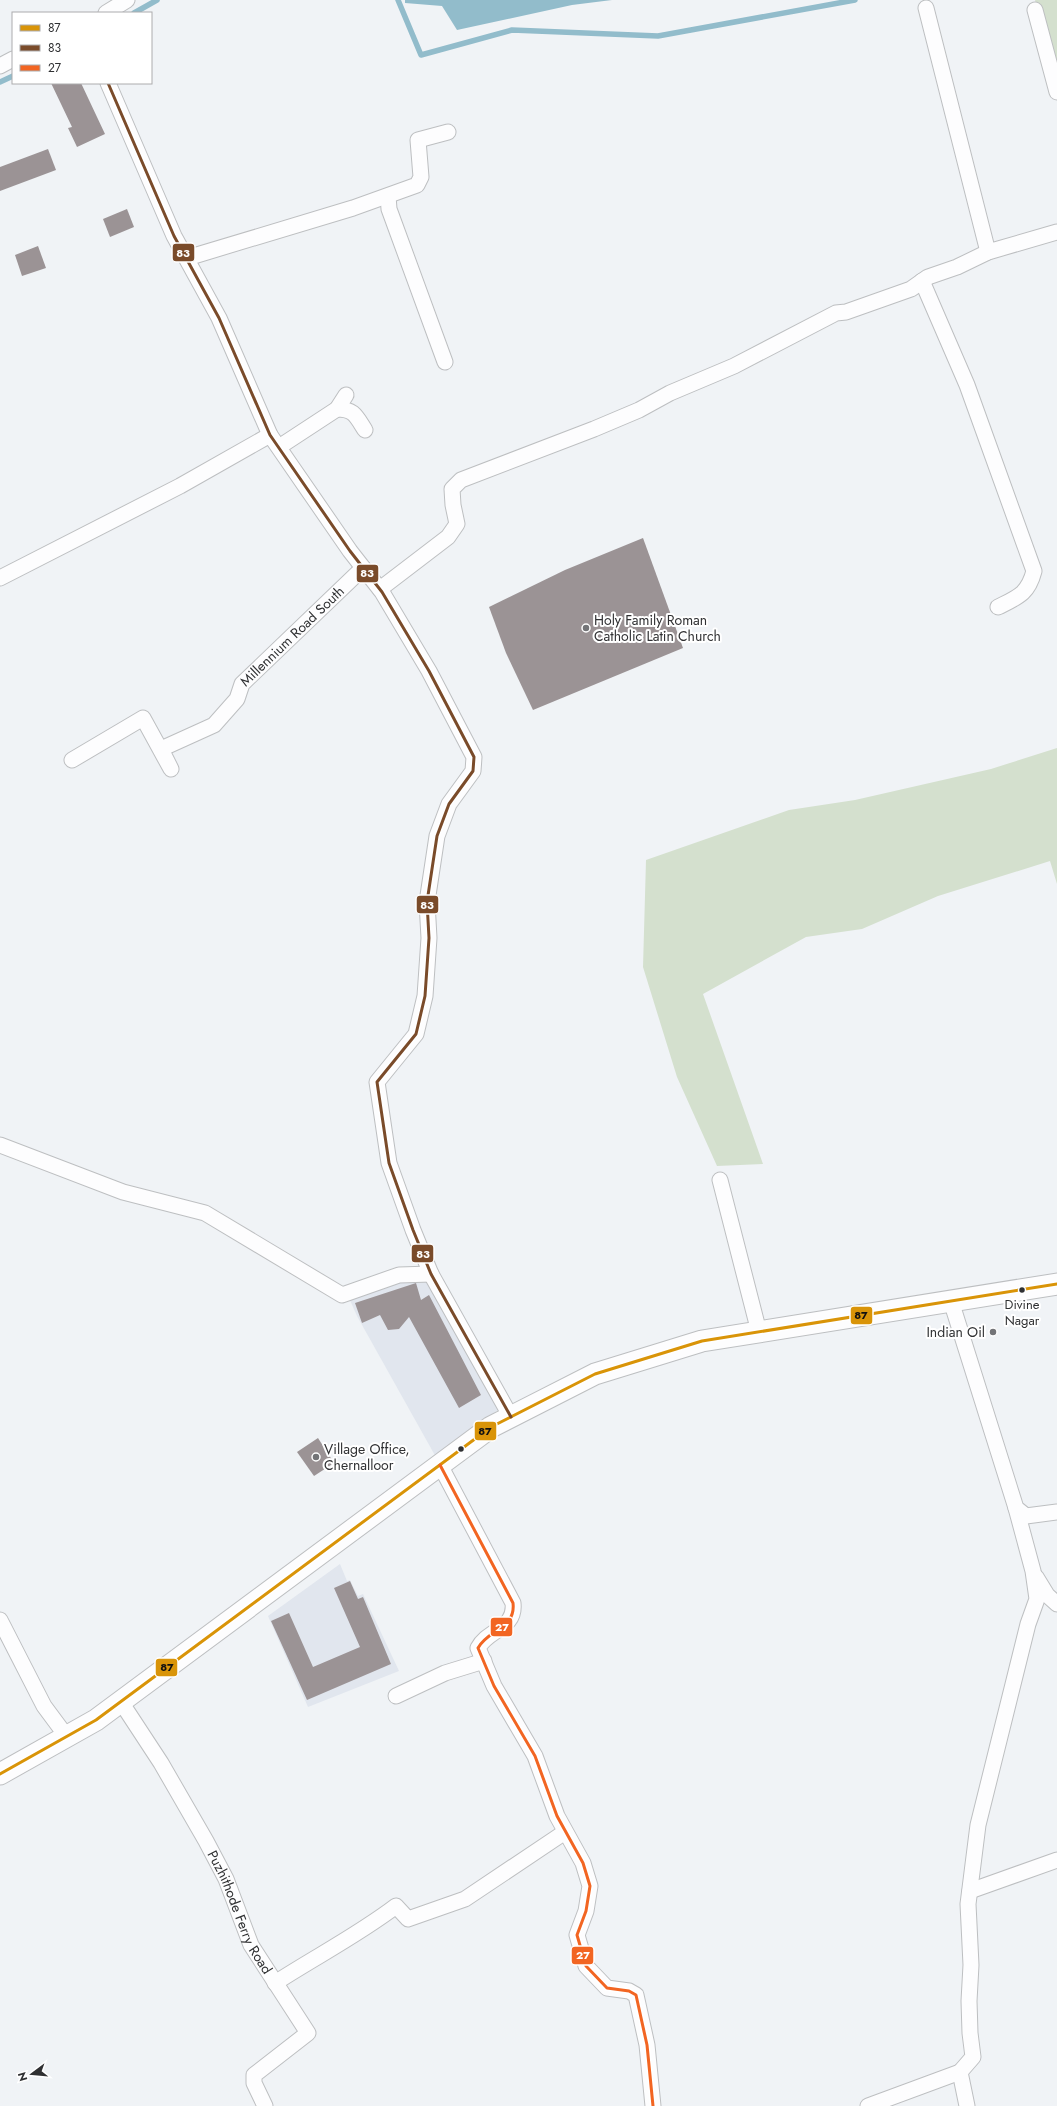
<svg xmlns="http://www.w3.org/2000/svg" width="1057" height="2106" font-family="Jost,sans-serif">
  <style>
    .built { fill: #e1e6ee }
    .green { fill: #d4e0ce }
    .water { fill: #92bccb }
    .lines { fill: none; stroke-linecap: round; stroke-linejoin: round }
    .stream { stroke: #92bccb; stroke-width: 5.5 }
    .building { fill: #9b9395 }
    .minor-casing { stroke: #bdbfc1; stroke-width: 17 }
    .secondary-casing { stroke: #bdbfc1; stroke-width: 23 }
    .minor { stroke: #fdfdfe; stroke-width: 15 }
    .secondary { stroke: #fdfdfe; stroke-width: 21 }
    .bus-1-casing { stroke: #fff; stroke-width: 6 }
    .bus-2-casing { stroke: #fff; stroke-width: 6 }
    .bus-3-casing { stroke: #fff; stroke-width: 6 }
    .bus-1 { stroke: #d99408; stroke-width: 3 }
    .bus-2 { stroke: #7a4b2a; stroke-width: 3 }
    .bus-3 { stroke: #f26522; stroke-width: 3 }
    .poi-dot { fill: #737477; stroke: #fff; stroke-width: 1.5 }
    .bus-dot { fill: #2f3032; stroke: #fff; stroke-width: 1.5 }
    .labels { text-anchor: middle; stroke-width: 4; stroke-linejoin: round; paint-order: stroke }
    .bus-label { font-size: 13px; fill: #2f3032; stroke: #fff }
    .poi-label { font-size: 14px; fill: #2f3032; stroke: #fff; text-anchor: start }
    .street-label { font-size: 14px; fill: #2f3032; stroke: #fff }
    .line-badge { stroke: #fff; stroke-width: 1.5 }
    .badge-label { font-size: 11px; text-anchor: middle; font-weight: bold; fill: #fff }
    .pale-badge-label { font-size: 11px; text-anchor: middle; font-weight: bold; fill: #111 }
  </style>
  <rect width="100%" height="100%" fill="#f0f3f6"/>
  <g class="built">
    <polygon points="427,1279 499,1409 437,1459 357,1316 349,1298 393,1281"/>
    <polygon points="340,1564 347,1581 350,1580 358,1596 363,1594 399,1671 308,1707 268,1616"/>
  </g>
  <g class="green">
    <polygon points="1035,0 1057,0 1057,80"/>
    <polygon points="1057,748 1057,884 1050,861 938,896 862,929 806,937 703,994 763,1164 717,1166 677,1077 643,967 646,860 789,810 855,800 991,769"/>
  </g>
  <polygon class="water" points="405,0 612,0 572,5 457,30 442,6 405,3"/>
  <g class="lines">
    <g class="stream">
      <polyline points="398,0 421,55 512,30 658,36 855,0"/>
      <polyline points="134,13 157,0"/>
      <polyline points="0,82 13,76"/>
    </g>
  </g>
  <g class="building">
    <polygon points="51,83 81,83 105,134 77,147 68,128 72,127"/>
    <polygon points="48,149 56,170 0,191 0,167"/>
    <polygon points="127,209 134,227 110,237 103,219"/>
    <polygon points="38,246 46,268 22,276 15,255"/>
    <polygon points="643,538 683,648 533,710 506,653 489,607 565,570"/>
    <polygon points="416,1283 421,1300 429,1295 481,1395 459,1408 409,1317 399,1329 388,1330 380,1315 362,1323 355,1303"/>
    <polygon points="318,1438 334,1463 314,1476 297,1452"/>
    <polygon points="350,1581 358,1599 363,1597 391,1664 307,1700 271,1621 289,1613 313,1667 360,1647 334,1588"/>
  </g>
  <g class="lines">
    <defs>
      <g id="minor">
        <polyline points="926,8 988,252"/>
        <polyline points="1035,10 1057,92"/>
        <polyline points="106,13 127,0"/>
        <polyline points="0,66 13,59"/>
        <polyline points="108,83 174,236 219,318 270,435 350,551 382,592 429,671 474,757 473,771 449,804 437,836 427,902 429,938 425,996 416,1034 377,1082 389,1163 413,1230 431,1274 511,1417"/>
        <polyline points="388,196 389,209 445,362"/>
        <polyline points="187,258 353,208 417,185 421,177 418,140 448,132"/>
        <path d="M922,281L967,385L1034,571C1028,594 1018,597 998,607"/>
        <path d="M337,409C354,409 356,416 365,430"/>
        <polyline points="279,447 337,409 346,395"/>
        <polyline points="0,578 180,486 270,435"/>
        <polyline points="380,589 448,537 457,524 453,505 452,489 461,480 594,429 639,410 670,393 734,366 836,313 846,312 911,289 928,277 957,267 988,252 1057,232"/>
        <path id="s1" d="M72,760L143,718L171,769L161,749L214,725L237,699L242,684L363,568"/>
        <polyline points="0,1145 123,1192 205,1213 342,1295 399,1275 431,1274"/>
        <polyline points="720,1180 759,1332"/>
        <polyline points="951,1301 1016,1508 1026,1516 1057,1512"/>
        <path d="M440,1465L513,1603C516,1629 488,1629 478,1648L494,1686L535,1756L557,1816L583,1863L590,1886L586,1911L577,1935L586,1966L607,1988L629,1991L636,1995L647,2045L653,2106"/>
        <polyline points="1036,1577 1047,1595 1057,1604"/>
        <polyline points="0,1620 44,1706 67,1737"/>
        <polyline points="396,1696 445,1673 484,1661"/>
        <path id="s2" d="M121,1702L161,1763L206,1841L226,1879L251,1945L308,2033L254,2075V2083L265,2106"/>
        <polyline points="970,1891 1057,1860"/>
        <path d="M275,1983C315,1957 358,1935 396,1906L408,1919L465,1899L565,1832"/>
        <polyline points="868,2106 960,2072"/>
        <polyline points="967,2106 960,2072 973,2057 970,2033 969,2001 971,1965 968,1904 978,1825 1028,1624 1037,1599 1033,1571 1016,1508"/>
      </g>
      <polyline id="secondary" points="0,1774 96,1720 491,1427 595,1374 702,1341 1057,1284"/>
    </defs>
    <use href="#minor" class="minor-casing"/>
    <use href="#secondary" class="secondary-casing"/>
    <use href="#minor" class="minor"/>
    <use href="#secondary" class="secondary"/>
    <defs>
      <polyline id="bus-1" points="0,1774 96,1720 491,1427 595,1374 702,1341 1057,1284"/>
      <polyline id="bus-2" points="108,83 174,236 219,318 270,435 350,551 382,592 429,671 474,757 473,771 449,804 437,836 427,902 429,938 425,996 416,1034 377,1082 389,1163 413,1230 431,1274 511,1417"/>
      <path id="bus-3" d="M440,1465L513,1603C516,1629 488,1629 478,1648L494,1686L535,1756L557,1816L583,1863L590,1886L586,1911L577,1935L586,1966L607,1988L629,1991L636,1995L647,2045L653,2106"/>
    </defs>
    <use href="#bus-1" class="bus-1-casing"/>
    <use href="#bus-2" class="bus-2-casing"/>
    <use href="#bus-3" class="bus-3-casing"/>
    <use href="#bus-1" class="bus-1"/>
    <use href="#bus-2" class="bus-2"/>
    <use href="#bus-3" class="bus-3"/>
  </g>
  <g class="poi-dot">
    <circle cx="586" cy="628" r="4"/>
    <circle cx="993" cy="1332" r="4"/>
    <circle cx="316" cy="1457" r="4"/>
  </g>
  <g class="bus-dot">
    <circle cx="1022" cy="1290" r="3.5"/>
    <circle cx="461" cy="1449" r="3.5"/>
  </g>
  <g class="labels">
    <g class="bus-label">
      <text x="1022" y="1309">Divine<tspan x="1022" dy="16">Nagar</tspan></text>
    </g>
    <g class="poi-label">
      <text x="594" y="625">Holy Family Roman<tspan x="594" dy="16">Catholic Latin Church</tspan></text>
      <text x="985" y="1337" text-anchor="end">Indian Oil</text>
      <text x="324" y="1454">Village Office,<tspan x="324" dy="16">Chernalloor</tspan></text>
    </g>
    <g class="street-label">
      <text dy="5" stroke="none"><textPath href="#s1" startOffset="341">Millennium Road South</textPath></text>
      <text dy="5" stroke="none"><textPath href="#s2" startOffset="242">Puzhithode Ferry Road</textPath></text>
    </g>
  </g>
  <g class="line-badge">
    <rect x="172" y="243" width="23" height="19" rx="4" fill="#7a4b2a"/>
    <rect x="356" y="564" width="23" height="19" rx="4" fill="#7a4b2a"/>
    <rect x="416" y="895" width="23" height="19" rx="4" fill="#7a4b2a"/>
    <rect x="411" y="1244" width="23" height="19" rx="4" fill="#7a4b2a"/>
    <rect x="850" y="1306" width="23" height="19" rx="4" fill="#d99408"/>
    <rect x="474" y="1421" width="23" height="20" rx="4" fill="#d99408"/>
    <rect x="490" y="1617" width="23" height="20" rx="4" fill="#f26522"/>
    <rect x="155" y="1658" width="23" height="19" rx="4" fill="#d99408"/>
    <rect x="571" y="1946" width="23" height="19" rx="4" fill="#f26522"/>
  </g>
  <g class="badge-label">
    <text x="183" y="257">83</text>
    <text x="367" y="577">83</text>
    <text x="427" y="909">83</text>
    <text x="423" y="1258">83</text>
    <text x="502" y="1631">27</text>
    <text x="583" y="1959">27</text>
  </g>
  <g class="pale-badge-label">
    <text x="861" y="1319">87</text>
    <text x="485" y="1435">87</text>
    <text x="167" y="1671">87</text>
  </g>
  <rect x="12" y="12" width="140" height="72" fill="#ffffff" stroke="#acacad"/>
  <rect x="20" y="25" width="20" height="6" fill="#d99408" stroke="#acacad"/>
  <text x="48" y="32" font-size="12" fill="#2f3032">87</text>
  <rect x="20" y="45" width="20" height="6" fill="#7a4b2a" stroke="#acacad"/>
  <text x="48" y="52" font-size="12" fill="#2f3032">83</text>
  <rect x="20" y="65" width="20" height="6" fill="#f26522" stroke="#acacad"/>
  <text x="48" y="72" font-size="12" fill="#2f3032">27</text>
  <g transform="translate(32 2074) rotate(254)" stroke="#ffffff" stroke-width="3" paint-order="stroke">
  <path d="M0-3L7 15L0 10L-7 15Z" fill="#2f3032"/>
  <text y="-6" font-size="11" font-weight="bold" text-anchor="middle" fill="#2f3032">N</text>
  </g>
</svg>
